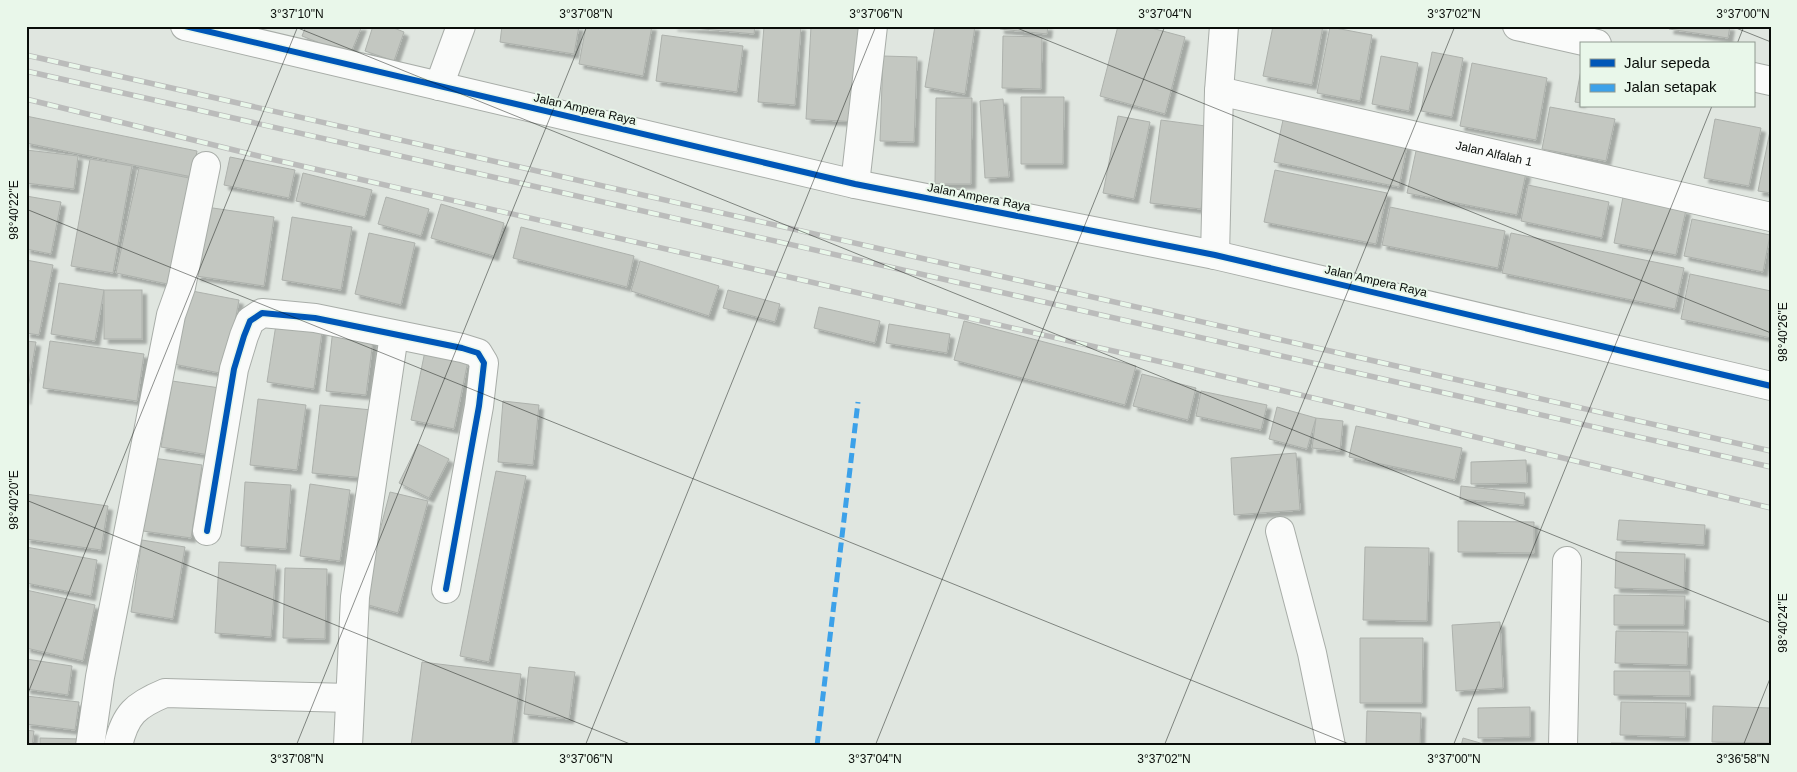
<svg xmlns="http://www.w3.org/2000/svg" width="1797" height="772" font-family="Helvetica,sans-serif">
  <style>
    .building { fill: #c3c7c1; stroke: #adb1ac; filter: url(#shadow) }
    .lines { fill: none; stroke-linecap: round; stroke-linejoin: round }
    .minor-casing { stroke: #a8ada8; stroke-width: 30 }
    .minor { stroke: #fafbfa; stroke-width: 28 }
    .rail-casing { stroke: #bbbcbb; stroke-width: 5.5 }
    .rail { stroke: #e9f7ea; stroke-width: 4; stroke-dasharray: 11; stroke-linecap: butt }
    .quiet { stroke: #3ca1e9; stroke-width: 5; stroke-dasharray: 10 5; stroke-linecap: butt }
    .cycleway-casing { stroke: #e9f7ea; stroke-width: 9 }
    .cycleway { stroke: #0057b8; stroke-width: 6 }
    .ticks { fill: none; stroke: #090d09; stroke-width: 1; stroke-opacity: 0.45 }
    .labels { text-anchor: middle; stroke-width: 4; stroke-linejoin: round; paint-order: stroke }
    .street-label { font-size: 12px; fill: #090d09; stroke: #e9f7ea }
    .neatline { fill: none; stroke: #090d09; stroke-width: 2 }
    .ticks-label { font-size: 12px; text-anchor: middle; fill: #090d09 }
  </style>
  <defs>
    <filter id="shadow"><feDropShadow dx="4.5" dy="4.5" stdDeviation="1" flood-color="#0004"/></filter>
  </defs>
  <rect width="100%" height="100%" fill="#e0e6e0"/>
  <g class="building">
    <polygon points="306,26 362,26 350,55 302,36"/>
    <polygon points="373,26 389,26 404,32 394,61 365,51"/>
    <polygon points="502,26 579,26 574,54 500,42"/>
    <polygon points="586,26 652,26 643,76 579,64"/>
    <polygon points="673,26 755,26 754,34"/>
    <polygon points="764,26 801,26 795,105 758,102"/>
    <polygon points="811,26 863,26 858,122 806,119"/>
    <polygon points="935,26 975,26 965,94 925,87"/>
    <polygon points="1000,26 1048,26 1047,34 1000,29"/>
    <polygon points="1118,26 1144,26 1185,37 1165,114 1100,96"/>
    <polygon points="1273,26 1323,26 1312,85 1263,76"/>
    <polygon points="1670,26 1730,26 1728,38 1669,29"/>
    <polygon points="1330,27 1372,35 1360,101 1317,93"/>
    <polygon points="662,35 743,46 737,92 656,81"/>
    <polygon points="1003,36 1042,37 1041,89 1002,88"/>
    <polygon points="1432,52 1463,58 1452,117 1421,111"/>
    <polygon points="883,56 917,57 914,142 880,141"/>
    <polygon points="1381,56 1418,63 1409,111 1372,104"/>
    <polygon points="1472,63 1547,78 1536,140 1460,126"/>
    <polygon points="1581,70 1581,103 1575,102"/>
    <polygon points="1021,97 1064,97 1063,164 1021,164"/>
    <polygon points="936,98 972,98 971,184 935,184"/>
    <polygon points="1003,99 1009,177 985,178 980,101"/>
    <polygon points="1550,107 1615,119 1606,161 1542,149"/>
    <polygon points="26,116 197,151 192,177 26,143"/>
    <polygon points="1118,116 1150,122 1134,199 1103,193"/>
    <polygon points="1715,119 1761,128 1749,186 1704,178"/>
    <polygon points="1161,120 1213,127 1201,209 1150,203"/>
    <polygon points="1283,120 1407,145 1399,187 1274,162"/>
    <polygon points="1771,126 1771,193 1758,191"/>
    <polygon points="26,150 78,156 74,189 26,183"/>
    <polygon points="1416,151 1526,173 1517,215 1407,193"/>
    <polygon points="230,157 295,170 289,198 224,185"/>
    <polygon points="90,159 132,166 113,273 71,266"/>
    <polygon points="139,168 194,179 172,285 116,273"/>
    <polygon points="1275,170 1387,193 1376,244 1264,222"/>
    <polygon points="303,173 372,190 365,217 296,201"/>
    <polygon points="1528,185 1609,202 1602,238 1521,221"/>
    <polygon points="26,196 61,202 51,254 26,249"/>
    <polygon points="386,197 429,209 421,236 378,224"/>
    <polygon points="1623,197 1686,210 1676,255 1614,243"/>
    <polygon points="441,204 504,223 494,256 431,238"/>
    <polygon points="206,207 274,217 264,286 196,276"/>
    <polygon points="1390,207 1505,231 1498,268 1382,245"/>
    <polygon points="292,217 352,227 341,290 282,280"/>
    <polygon points="1692,219 1770,235 1763,272 1684,256"/>
    <polygon points="521,227 634,256 627,287 513,258"/>
    <polygon points="369,233 415,243 401,305 355,294"/>
    <polygon points="1511,233 1684,268 1675,309 1502,273"/>
    <polygon points="26,260 53,265 39,335 26,333"/>
    <polygon points="640,261 719,286 709,316 631,291"/>
    <polygon points="1690,274 1771,291 1771,338 1681,319"/>
    <polygon points="59,283 104,290 95,341 51,334"/>
    <rect x="104" y="290" width="38" height="49"/>
    <polygon points="187,290 239,300 225,374 173,364"/>
    <polygon points="728,290 780,304 775,322 723,308"/>
    <polygon points="819,307 880,321 875,343 814,328"/>
    <polygon points="277,318 323,325 314,389 267,382"/>
    <polygon points="964,321 1136,366 1125,405 954,360"/>
    <polygon points="889,324 950,334 947,353 886,343"/>
    <polygon points="333,329 374,333 366,395 326,391"/>
    <polygon points="26,341 36,342 26,400"/>
    <polygon points="50,341 144,354 137,401 43,388"/>
    <polygon points="425,351 468,361 454,429 411,420"/>
    <polygon points="1142,374 1196,388 1188,420 1133,406"/>
    <polygon points="172,381 220,388 209,455 161,447"/>
    <polygon points="1201,391 1267,405 1261,430 1196,416"/>
    <polygon points="258,399 306,405 297,470 250,465"/>
    <polygon points="503,401 539,405 533,465 498,462"/>
    <polygon points="320,405 372,410 364,478 312,473"/>
    <polygon points="1277,407 1316,418 1307,449 1269,439"/>
    <polygon points="1316,418 1343,421 1340,451 1312,448"/>
    <polygon points="1356,426 1462,448 1455,480 1349,457"/>
    <polygon points="418,444 449,459 429,498 399,483"/>
    <polygon points="1296,453 1300,510 1234,515 1231,458"/>
    <polygon points="153,458 202,465 191,538 143,531"/>
    <polygon points="1526,460 1527,483 1471,484 1471,462"/>
    <polygon points="496,471 526,476 489,662 460,656"/>
    <polygon points="245,482 291,485 286,549 241,546"/>
    <polygon points="310,484 350,490 340,561 300,556"/>
    <polygon points="1461,486 1525,493 1524,505 1460,499"/>
    <polygon points="390,492 428,501 398,613 361,603"/>
    <polygon points="26,494 108,506 101,550 26,539"/>
    <polygon points="1619,520 1705,525 1704,545 1617,540"/>
    <polygon points="1458,521 1534,522 1534,553 1458,552"/>
    <polygon points="142,540 185,547 173,619 131,612"/>
    <polygon points="26,547 97,560 91,596 26,583"/>
    <polygon points="1365,547 1429,548 1427,621 1363,620"/>
    <polygon points="1616,552 1685,554 1684,590 1615,588"/>
    <polygon points="219,562 276,565 271,637 215,633"/>
    <polygon points="285,568 327,569 325,639 283,638"/>
    <polygon points="26,590 95,605 83,661 26,648"/>
    <polygon points="1614,595 1685,596 1684,625 1614,625"/>
    <polygon points="1500,622 1503,688 1456,691 1452,625"/>
    <polygon points="1616,631 1688,632 1687,665 1615,663"/>
    <polygon points="1360,638 1423,638 1422,703 1360,703"/>
    <polygon points="26,659 72,666 68,695 26,689"/>
    <polygon points="422,662 521,674 512,746 411,746"/>
    <polygon points="529,667 575,672 569,719 524,714"/>
    <polygon points="1614,671 1690,671 1690,696 1614,695"/>
    <polygon points="26,696 79,702 75,730 26,724"/>
    <polygon points="1621,702 1686,703 1685,737 1620,735"/>
    <polygon points="1713,706 1771,708 1771,743 1712,742"/>
    <polygon points="1530,707 1530,737 1478,738 1478,708"/>
    <polygon points="1367,711 1421,713 1420,746 1366,746"/>
    <polygon points="26,730 34,731 32,746 26,746"/>
    <polygon points="40,738 81,739 81,746 40,746"/>
    <polygon points="1463,738 1487,745 1487,746 1461,746"/>
    <polygon points="1611,743 1692,744 1692,746 1611,746"/>
  </g>
  <g class="lines">
    <defs>
      <g id="minor">
        <polyline points="185,26 855,184 1215,255 1771,386"/>
        <polyline points="1517,26 1597,44"/>
        <polyline points="1753,77 1771,81"/>
        <polyline points="439,86 461,26"/>
        <path id="s1" d="M1219,91L1771,217"/>
        <polyline points="855,184 873,26"/>
        <polyline points="1215,255 1219,91 1224,26"/>
        <polyline points="207,531 234,369 244,336 250,321 262,313 315,318 462,348 478,353 484,363 479,406 446,589"/>
        <polyline points="1280,531 1312,653 1331,746"/>
        <polyline points="90,746 100,677 171,315 181,287 206,166"/>
        <path d="M118,746C125,714 136,705 165,693L350,698"/>
        <polyline points="348,746 355,597 394,335"/>
        <polyline points="1563,746 1567,561"/>
      </g>
    </defs>
    <use href="#minor" class="minor-casing"/>
    <use href="#minor" class="minor"/>
    <defs>
      <g id="rail">
        <polyline points="26,55 1771,451"/>
        <polyline points="26,71 1771,467"/>
        <polyline points="26,99 271,159 1188,368 1771,508"/>
      </g>
    </defs>
    <use href="#rail" class="rail-casing"/>
    <use href="#rail" class="rail"/>
    <polyline class="quiet" points="817,746 858,402"/>
    <defs>
      <g id="cycleway">
        <polyline points="185,26 855,184 1215,255 1771,386"/>
        <polyline points="207,531 234,369 244,336 250,321 262,313 315,318 462,348 478,353 484,363 479,406 446,589"/>
      </g>
    </defs>
    <use href="#cycleway" class="cycleway-casing"/>
    <use href="#cycleway" class="cycleway"/>
  </g>
  <path class="ticks" d="M293,26L1771,623M1012,26L1771,333M1731,26L1771,42M1737,44L1744,26M26,209L1354,746M26,500L635,746M26,698L298,26M296,746L587,26M585,746L876,26M875,746L1165,26M1164,746L1455,26M1453,746L1712,106M1743,746L1771,676"/>
  <g class="labels">
    <g class="street-label">
      <text transform="translate(585 109) rotate(13)" y="4">Jalan Ampera Raya</text>
      <text dy="4" stroke="none"><textPath href="#s1" startOffset="282">Jalan Alfalah 1</textPath></text>
      <text transform="translate(979 197) rotate(11)" y="4">Jalan Ampera Raya</text>
      <text transform="translate(1376 281) rotate(13)" y="4">Jalan Ampera Raya</text>
    </g>
  </g>
  <rect width="1797" height="772" fill="none" stroke="#e9f7ea" stroke-width="55"/>
  <rect x="1580" y="42" width="175" height="65" fill="#e9f7ea" stroke="#8f9990"/>
  <rect x="1590" y="59" width="25" height="8" fill="#0057b8" stroke="#8f9990"/>
  <text x="1624" y="68" font-size="15" fill="#090d09">Jalur sepeda</text>
  <rect x="1590" y="84" width="25" height="8" fill="#3ca1e9" stroke="#8f9990"/>
  <text x="1624" y="92" font-size="15" fill="#090d09">Jalan setapak</text>
  <rect x="28" y="28" width="1742" height="716" class="neatline"/>
  <g class="ticks-label">
    <text x="297" y="18">3°37'10"N</text>
    <text x="586" y="18">3°37'08"N</text>
    <text x="876" y="18">3°37'06"N</text>
    <text x="1165" y="18">3°37'04"N</text>
    <text x="1454" y="18">3°37'02"N</text>
    <text x="1743" y="18">3°37'00"N</text>
    <text transform="translate(14 210) rotate(-90)" y="4">98°40'22"E</text>
    <text transform="translate(1783 332) rotate(-90)" y="4">98°40'26"E</text>
    <text transform="translate(14 500) rotate(-90)" y="4">98°40'20"E</text>
    <text transform="translate(1783 623) rotate(-90)" y="4">98°40'24"E</text>
    <text x="297" y="763">3°37'08"N</text>
    <text x="586" y="763">3°37'06"N</text>
    <text x="875" y="763">3°37'04"N</text>
    <text x="1164" y="763">3°37'02"N</text>
    <text x="1454" y="763">3°37'00"N</text>
    <text x="1743" y="763">3°36'58"N</text>
  </g>
</svg>
